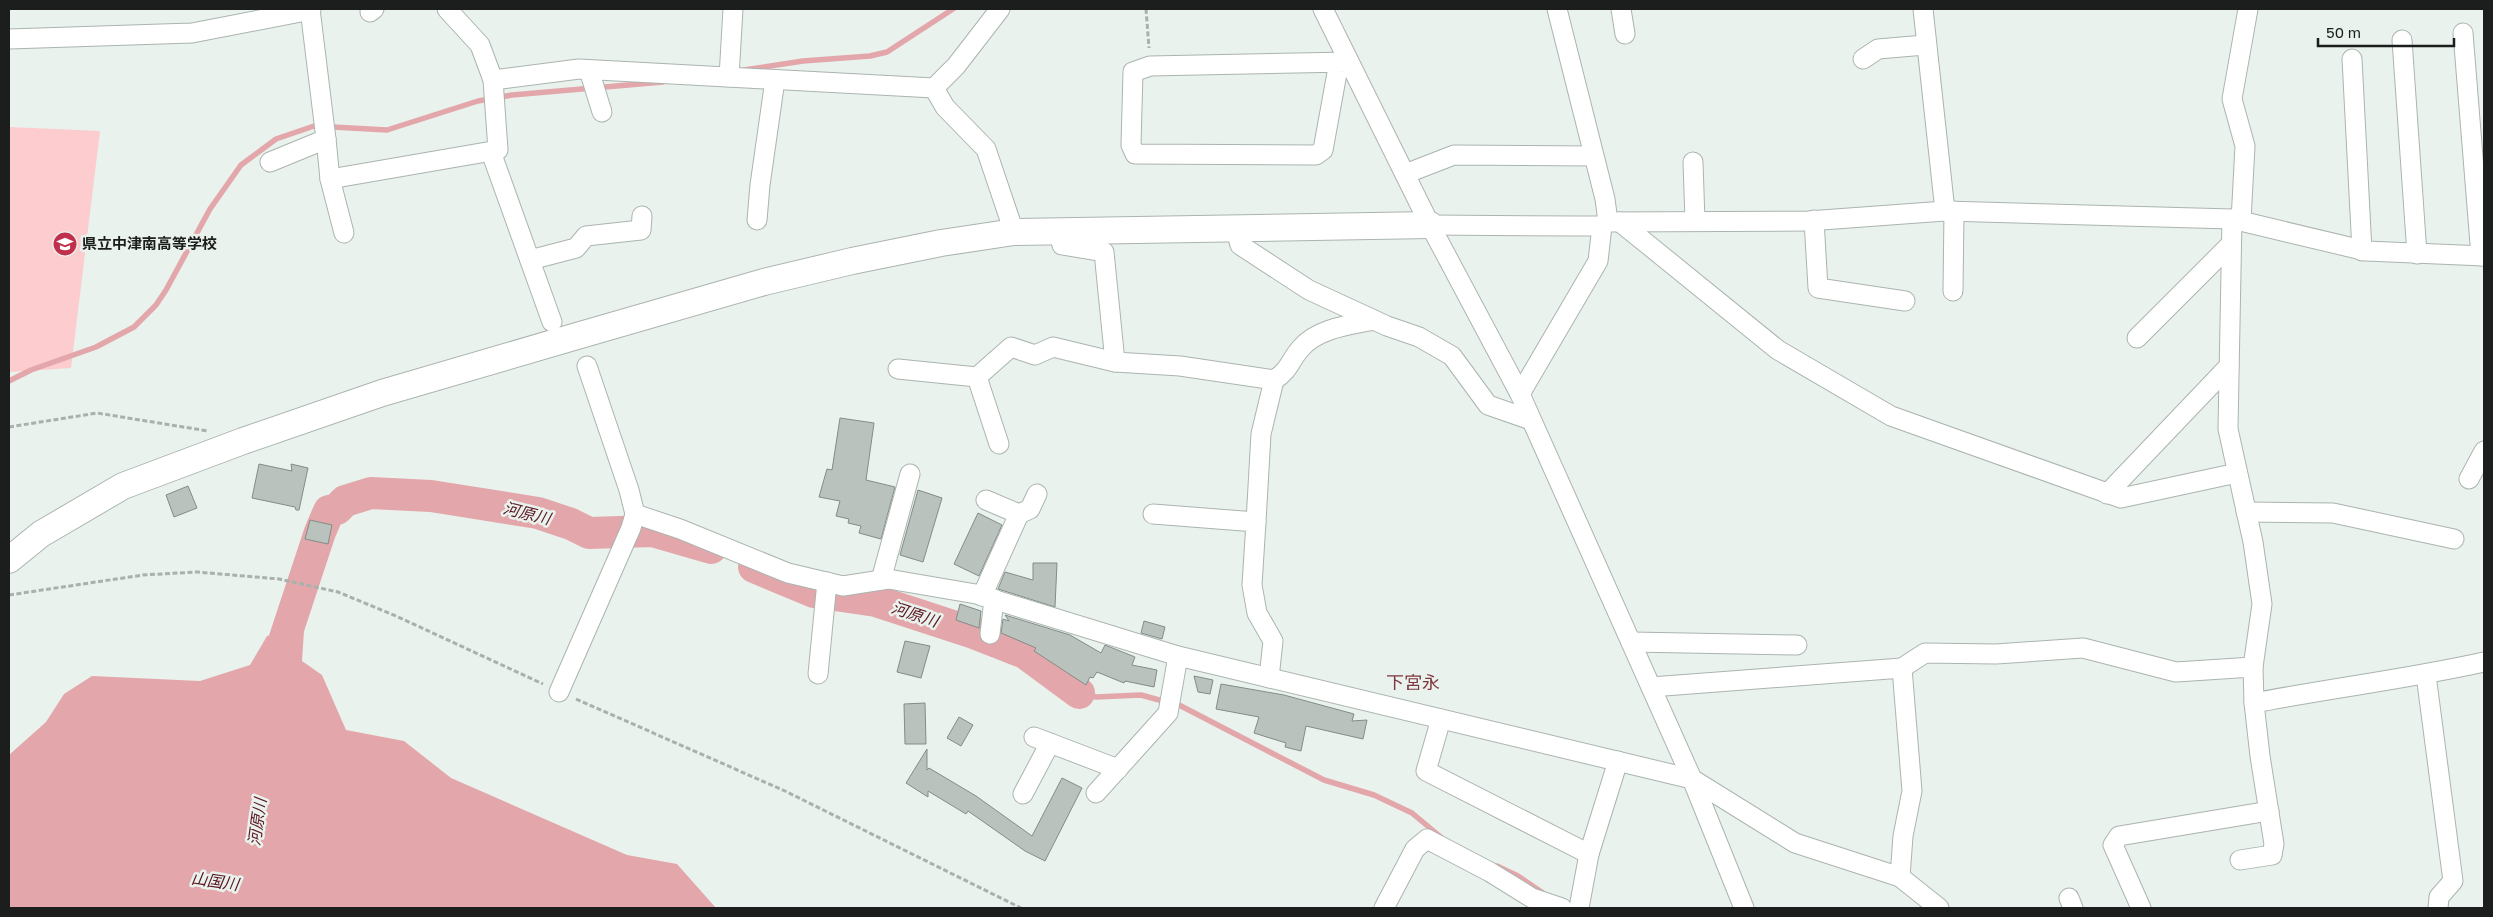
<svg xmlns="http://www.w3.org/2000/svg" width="2493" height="917" font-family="'Golos Text','Noto Sans JP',sans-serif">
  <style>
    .green { fill: #fccccf }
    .water { fill: #e3a7ab }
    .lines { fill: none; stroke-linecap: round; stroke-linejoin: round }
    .stream { stroke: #e3a7ab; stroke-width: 5.5 }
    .river { stroke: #e3a7ab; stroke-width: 32 }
    .building { fill: #b9c2bc; stroke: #838c86 }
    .street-casing { stroke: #abb4af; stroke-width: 21 }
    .secondary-casing { stroke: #abb4af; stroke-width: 28 }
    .path { stroke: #a9b1ac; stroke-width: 3; stroke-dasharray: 5 2.5; stroke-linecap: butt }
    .street { stroke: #fff; stroke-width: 19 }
    .secondary { stroke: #fff; stroke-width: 26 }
    .labels { text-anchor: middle; stroke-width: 5; stroke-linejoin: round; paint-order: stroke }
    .poi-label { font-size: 15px; font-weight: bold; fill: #1b1e1c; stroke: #e9f2ec; text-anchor: start }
    .water-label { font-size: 16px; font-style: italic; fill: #5c1522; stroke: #e9f2ec }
    .quarter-label { font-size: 18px; fill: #7e363e; stroke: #e9f2ec }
  </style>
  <rect width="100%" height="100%" fill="#e9f2ec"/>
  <polygon class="green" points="9,127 100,131 71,368 9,372"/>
  <polygon class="water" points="304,630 302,661 322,675 346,730 404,741 451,778 627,855 677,864 716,908 9,908 9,755 46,722 64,694 92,676 200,681 250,665 267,636"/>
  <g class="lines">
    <g class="stream">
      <polyline points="744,70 803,61 870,56 887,52 953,9"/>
      <polyline points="9,381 31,370 96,347 134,327 156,305 166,290 210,209 241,165 276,139 314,126 387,130 478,101 512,95 663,82"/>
      <polyline points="1079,693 1096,697 1141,695 1181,706 1324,780 1374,795 1412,813 1442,838"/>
      <polyline points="1497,866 1518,876 1543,893"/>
    </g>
    <g class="river">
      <polyline points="754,567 814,592 876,601 974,633 1025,653 1079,693"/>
      <polyline points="277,676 281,650 320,532 329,511 337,509 345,501 371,493 431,496 538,513 571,524 589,533 652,531 711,548"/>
    </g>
  </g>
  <g class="building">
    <polygon points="840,418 874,423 866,480 895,487 881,539 859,533 861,526 848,523 849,519 836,516 840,501 819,497 827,469 832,470"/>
    <polygon points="259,464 292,471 291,464 308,468 299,510 296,510 295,507 252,498"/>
    <polygon points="188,486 197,508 174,517 166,495"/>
    <polygon points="918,490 942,498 923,562 900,555"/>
    <polygon points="978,513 1002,525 979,576 954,564"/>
    <polygon points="310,520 332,525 328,544 305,539"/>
    <polygon points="1033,563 1057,563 1055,607 998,589 1005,572 1033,580"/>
    <polygon points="960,604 981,611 979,628 956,620"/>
    <polygon points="1005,615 1070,635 1101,653 1105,645 1135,657 1132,665 1157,670 1154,687 1125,681 1124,683 1097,672 1093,678 1090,677 1086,685 1034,651 1036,648 1001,633 1003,619 1009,621"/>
    <polygon points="1144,621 1165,627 1162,639 1141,633"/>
    <polygon points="905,641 930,646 921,678 897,672"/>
    <polygon points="1194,676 1213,680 1210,694 1198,692"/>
    <polygon points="1221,684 1284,695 1354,714 1352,721 1367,720 1363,739 1306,726 1301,751 1285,747 1286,743 1254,733 1259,717 1216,709"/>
    <polygon points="925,703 926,744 905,744 904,704"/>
    <polygon points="959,717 973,725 961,746 947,738"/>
    <polygon points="927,749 927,770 929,768 976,796 1032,836 1062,778 1082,788 1045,861 1025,851 968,811 966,814 928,791 928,797 906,783"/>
  </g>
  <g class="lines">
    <defs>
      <g id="street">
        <polyline points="1323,9 1430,225 1520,394 1692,779 1744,908"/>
        <polyline points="1557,9 1605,199 1608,222"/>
        <polyline points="1621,9 1625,34"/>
        <polyline points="1923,9 1945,211"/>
        <polyline points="370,12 374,9"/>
        <polyline points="2463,33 2481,256"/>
        <polyline points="9,39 192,33 311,10"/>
        <polyline points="2402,40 2417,254"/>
        <polyline points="1863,59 1878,49 1925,45"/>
        <polyline points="2352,59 2362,251"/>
        <polyline points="1339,62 1323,150 1316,155 1135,154 1131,145 1133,72 1150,66 1349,62"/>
        <polyline points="589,70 602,112"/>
        <polyline points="729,77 733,9"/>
        <polyline points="493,80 579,69 934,88 956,66 1000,9"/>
        <polyline points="934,88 945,107 986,149 1014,232"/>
        <polyline points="326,139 330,179 344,233"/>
        <polyline points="491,152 552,322"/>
        <polyline points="270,162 326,139 310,9"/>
        <polyline points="1693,162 1695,221"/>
        <polyline points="1405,174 1454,155 1593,156"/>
        <polyline points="330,179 498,150 493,80 480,45 447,9"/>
        <path d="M2232,219L2228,429L2253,542L2262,604L2253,667L2254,703C2331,688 2408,679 2484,662"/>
        <polyline points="757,220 760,185 775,80"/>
        <polyline points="1814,220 1818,288 1905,301"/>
        <polyline points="2241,221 2245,146 2232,99 2248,9"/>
        <polyline points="1620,222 1778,350 1891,416 2121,498 2237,473"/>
        <polyline points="1430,225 1579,226 1602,226 1608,222 1808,221 1945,211 2232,219 2366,251 2484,256"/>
        <polyline points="1235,227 1240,245 1309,290 1387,326 1419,337 1452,356 1488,405 1531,420"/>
        <polyline points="1058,229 1062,245 1104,252 1115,362 1180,366 1274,380 1261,434 1256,522"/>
        <polyline points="530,260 576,248 586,236 641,230 642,216"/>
        <polyline points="1953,291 1954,211"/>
        <polyline points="2137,338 2231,244"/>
        <polyline points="898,369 977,377 1011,347 1035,355 1053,347 1115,362"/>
        <polyline points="977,377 999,444"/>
        <path d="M1274,380C1290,370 1290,360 1301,348C1318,328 1350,325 1374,320"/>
        <polyline points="1520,394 1598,261 1602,226"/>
        <polyline points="2469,479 2484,451"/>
        <polyline points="2107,494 2229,366"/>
        <polyline points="986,500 1019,514"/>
        <polyline points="2246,512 2333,513 2454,539"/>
        <polyline points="635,514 680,529 788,573 843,586 888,579 976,594 1178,656 1692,779 1795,843 1900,877 1939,908"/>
        <polyline points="1153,514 1256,522 1252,585 1257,613 1273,641 1269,678"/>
        <polyline points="881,580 910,474"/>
        <polyline points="982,596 1019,514 1030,509 1037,494"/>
        <polyline points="990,634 994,599"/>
        <polyline points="1631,642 1797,645"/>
        <polyline points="1902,668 1925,653 1996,654 2083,648 2176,672 2253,667"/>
        <polyline points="818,674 827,582"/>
        <polyline points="2426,675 2453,881 2439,897 2438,908"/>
        <polyline points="1651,687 1902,668 1912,791 1903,836 1900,877"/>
        <polyline points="559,692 631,528 635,514 629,490 587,366"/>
        <polyline points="1441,719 1426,771 1589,854"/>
        <polyline points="1034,737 1118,769"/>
        <polyline points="1096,793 1168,713 1178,656"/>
        <polyline points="1023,794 1050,743"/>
        <polyline points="2240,860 2272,855 2274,844 2260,756 2254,703"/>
        <polyline points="2069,898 2073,908"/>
        <polyline points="1384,908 1415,849 1427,839 1490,872 1532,898 1562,908"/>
        <polyline points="1579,908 1589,854 1618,761"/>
        <polyline points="2141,908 2113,845 2119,836 2269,811"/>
      </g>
      <polyline id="secondary" points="9,560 41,534 123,486 243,441 382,393 577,336 764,282 852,261 941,243 1014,232 1430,225"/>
    </defs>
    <use href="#street" class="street-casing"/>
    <use href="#secondary" class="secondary-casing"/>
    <g class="path">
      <polyline points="1146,9 1149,48"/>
      <polyline points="9,427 97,413 208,431"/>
      <polyline points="9,595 143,575 197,572 279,579 338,592 396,616 543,684"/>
      <polyline points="576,699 785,791 1021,908"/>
    </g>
    <use href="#street" class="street"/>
    <use href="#secondary" class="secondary"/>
  </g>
  <defs>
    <symbol id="school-disc" viewBox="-11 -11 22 22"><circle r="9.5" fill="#c0304c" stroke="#e9f2ec"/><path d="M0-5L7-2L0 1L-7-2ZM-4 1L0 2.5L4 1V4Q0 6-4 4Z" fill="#fff"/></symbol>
  </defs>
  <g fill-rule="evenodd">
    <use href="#school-disc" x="51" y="230" width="28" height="28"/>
  </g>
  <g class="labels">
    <g class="poi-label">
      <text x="82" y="249">県立中津南高等学校</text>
    </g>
    <g class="water-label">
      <text transform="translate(527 513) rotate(14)" y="6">河原川</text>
      <text transform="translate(915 614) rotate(18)" y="6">河原川</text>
      <text transform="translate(257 822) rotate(-82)" y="6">河原川</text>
      <text transform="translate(215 881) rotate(8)" y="6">山国川</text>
    </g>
    <g class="quarter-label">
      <text x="1413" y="689">下宮永</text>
    </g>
  </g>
  <rect width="2493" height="917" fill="none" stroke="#1b1e1c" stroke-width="20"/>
  <path d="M2318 38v8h136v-8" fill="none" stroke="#1b1e1c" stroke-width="2.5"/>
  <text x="2326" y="38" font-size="15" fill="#1b1e1c" stroke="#e9f2ec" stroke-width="4" paint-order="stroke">50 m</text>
</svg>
